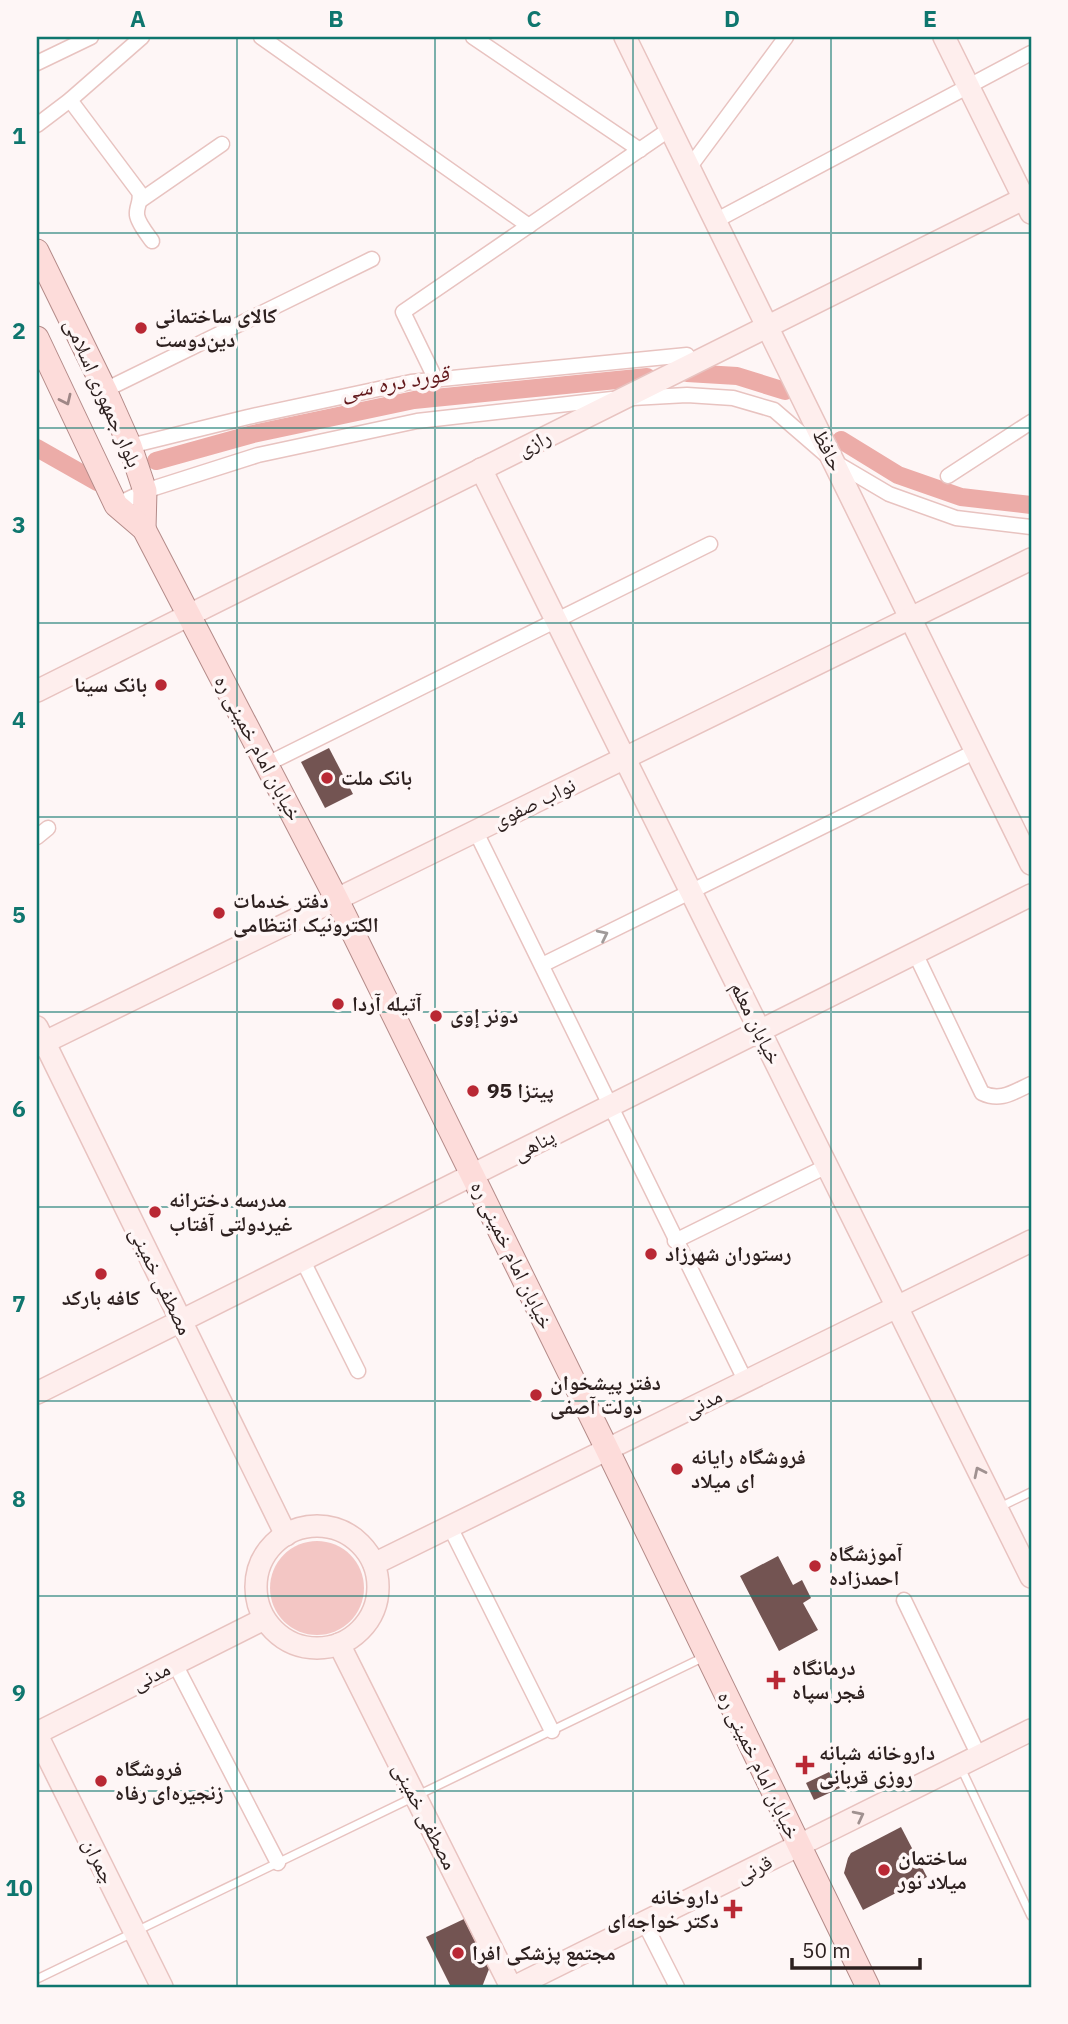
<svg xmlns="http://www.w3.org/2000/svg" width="1068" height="2024" font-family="'IBM Plex Sans','Noto Naskh Arabic',sans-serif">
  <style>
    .green { fill: #f3c6c4 }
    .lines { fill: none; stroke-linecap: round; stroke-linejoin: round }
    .canal { stroke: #ecaca8; stroke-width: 18 }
    .building { fill: #735452 }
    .lane-casing { stroke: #e8c3c0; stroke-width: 10 }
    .street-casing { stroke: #e8c3c0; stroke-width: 17 }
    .secondary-casing { stroke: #e8c3c0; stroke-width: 24 }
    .primary-casing { stroke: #b48b89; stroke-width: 25 }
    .lane { stroke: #fff; stroke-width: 7 }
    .street { stroke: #fff; stroke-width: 14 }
    .secondary { stroke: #feeeed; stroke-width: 21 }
    .primary { stroke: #fddcda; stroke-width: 23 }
    .oneway { stroke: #9f8786 }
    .oneway2 { stroke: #a09b9a }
    .oneway3 { stroke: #a09190 }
    .grid { fill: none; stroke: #0f766e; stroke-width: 2; stroke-opacity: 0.55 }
    .poi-dot { fill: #b92834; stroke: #fef6f6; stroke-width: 2.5 }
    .labels { text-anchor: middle; stroke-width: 7; stroke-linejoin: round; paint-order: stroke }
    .poi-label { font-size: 21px; font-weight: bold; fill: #2d201f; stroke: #fef6f6; text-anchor: start }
    .street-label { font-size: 21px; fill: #2d201f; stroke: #fef6f6 }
    .water-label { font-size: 23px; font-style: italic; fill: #62181b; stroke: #fef6f6 }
    .neatline { fill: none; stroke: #0f766e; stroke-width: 2.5 }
    .grid-label { font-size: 23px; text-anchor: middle; font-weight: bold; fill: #0f766e }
  </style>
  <rect width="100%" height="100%" fill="#fef6f6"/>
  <circle class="green" cx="317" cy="1588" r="47"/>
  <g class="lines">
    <g class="canal">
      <polyline points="687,373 737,376 785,391"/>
      <polyline points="841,440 898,475 961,497 1031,505"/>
      <polyline points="37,448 97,482"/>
      <polyline points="156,461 253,434 414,400 647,377"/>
    </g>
  </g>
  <g class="building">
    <polygon points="329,748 353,794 325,808 301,762"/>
    <polygon points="778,1556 793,1585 802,1580 811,1598 803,1603 818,1630 779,1651 740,1576"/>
    <polygon points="829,1772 840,1788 814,1800 806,1783"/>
    <polygon points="901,1827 927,1877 863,1910 844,1873 848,1858 851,1853"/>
    <polygon points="464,1919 489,1969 482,1987 451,1987 426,1937"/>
  </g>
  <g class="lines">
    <defs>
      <g id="lane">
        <polyline points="998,1508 1031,1492"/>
        <polyline points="961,1768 1031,1916"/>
        <polyline points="37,1979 704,1657"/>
      </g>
      <g id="street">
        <polyline points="261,37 529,226"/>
        <polyline points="473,37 640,150"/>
        <polyline points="37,63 91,37"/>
        <path d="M70,100L139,192C142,201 136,206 137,215C138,223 147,234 152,241"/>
        <polyline points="37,125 70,100 142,37"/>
        <polyline points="689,168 786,37"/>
        <polyline points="141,200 222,144"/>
        <polyline points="715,221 1031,53"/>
        <polyline points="436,380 403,312 670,129"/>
        <polyline points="105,390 372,259"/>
        <polyline points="632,398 687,395 733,398 774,410 833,461 889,494 956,518 1031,527"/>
        <polyline points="130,446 248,417 411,382 687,355"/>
        <polyline points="948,476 1031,422"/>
        <polyline points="116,505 145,491 258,455 417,421 612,399"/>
        <polyline points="267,764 710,544"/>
        <polyline points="476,832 746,1382"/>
        <polyline points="37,837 48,828"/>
        <path d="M915,953L982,1093C1001,1102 1013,1092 1031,1084"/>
        <polyline points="542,965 976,751"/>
        <polyline points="675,1241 827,1166"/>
        <polyline points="303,1261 358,1371"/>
        <polyline points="450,1527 552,1731"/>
        <polyline points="904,1600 979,1756"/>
        <polyline points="175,1664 278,1863"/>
        <polyline points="644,1922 677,1987"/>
      </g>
      <g id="secondary">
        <polyline points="625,37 1031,864"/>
        <polyline points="944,37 1031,213"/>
        <polyline points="481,469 1031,1577"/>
        <polyline points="37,691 1031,195"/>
        <polyline points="37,1027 286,1535"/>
        <polyline points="37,1046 1031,559"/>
        <polyline points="37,1393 1031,895"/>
        <circle cx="317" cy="1587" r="61"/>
        <polyline points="374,1564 1031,1241"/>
        <polyline points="339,1644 511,1987"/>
        <polyline points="37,1733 264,1619"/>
        <polyline points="37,1735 162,1987"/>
        <polyline points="514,1987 1031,1730"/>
      </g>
      <g id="primary">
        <polyline points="37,251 105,390 130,446 145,491 144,529"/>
        <polyline points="37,338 116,505 144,529 337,900 607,1449 868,1987"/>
      </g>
    </defs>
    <use href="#lane" class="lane-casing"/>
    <use href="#street" class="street-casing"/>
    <use href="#secondary" class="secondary-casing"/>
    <use href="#primary" class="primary-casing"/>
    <use href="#lane" class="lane"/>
    <use href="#street" class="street"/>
    <use href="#secondary" class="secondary"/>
    <use href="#primary" class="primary"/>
  </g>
  <defs><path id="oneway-chevron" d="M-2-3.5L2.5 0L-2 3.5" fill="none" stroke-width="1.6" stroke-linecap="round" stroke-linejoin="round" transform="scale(1.75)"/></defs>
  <use class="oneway" href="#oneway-chevron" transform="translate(66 400) rotate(65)"/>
  <use class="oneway2" href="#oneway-chevron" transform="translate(603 935) rotate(-26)"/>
  <g class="oneway3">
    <use href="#oneway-chevron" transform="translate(979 1472) rotate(-116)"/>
    <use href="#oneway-chevron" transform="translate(859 1816) rotate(-27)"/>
  </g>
  <path class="grid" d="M237,37V1987M435,37V1987M633,37V1987M831,37V1987M37,233H1031M37,428H1031M37,623H1031M37,817H1031M37,1012H1031M37,1207H1031M37,1401H1031M37,1596H1031M37,1791H1031"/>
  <g class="poi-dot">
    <circle cx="141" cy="328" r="7"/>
    <circle cx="161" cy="685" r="7"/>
    <circle cx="327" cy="778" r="7"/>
    <circle cx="219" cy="913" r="7"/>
    <circle cx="338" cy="1004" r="7"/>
    <circle cx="436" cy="1016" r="7"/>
    <circle cx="473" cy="1091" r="7"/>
    <circle cx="155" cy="1212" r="7"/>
    <circle cx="651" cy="1254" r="7"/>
    <circle cx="101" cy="1274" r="7"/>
    <circle cx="536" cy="1395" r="7"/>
    <circle cx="677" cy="1469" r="7"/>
    <circle cx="815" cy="1566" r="7"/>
    <path d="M772.5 1669.5h7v7h7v7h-7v7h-7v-7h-7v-7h7z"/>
    <path d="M801.5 1754.5h7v7h7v7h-7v7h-7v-7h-7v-7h7z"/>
    <circle cx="101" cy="1781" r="7"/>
    <circle cx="884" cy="1870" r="7"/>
    <path d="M729.5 1898.5h7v7h7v7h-7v7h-7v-7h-7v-7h7z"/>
    <circle cx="458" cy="1953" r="7"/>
  </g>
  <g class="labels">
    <g class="poi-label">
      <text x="155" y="323">کالای ساختمانی<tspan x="155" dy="24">دین‌دوست</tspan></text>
      <text x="147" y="692" text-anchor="end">بانک سینا</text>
      <text x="341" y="785">بانک ملت</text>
      <text x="233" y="908">دفتر خدمات<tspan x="233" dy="24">الکترونیک انتظامی</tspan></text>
      <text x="352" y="1011">آتیله آردا</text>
      <text x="450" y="1023">دونر إوی</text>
      <text x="487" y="1098">پیتزا 95</text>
      <text x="169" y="1207">مدرسه دخترانه<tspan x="169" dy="24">غیردولتی آفتاب</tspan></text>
      <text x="665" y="1261">رستوران شهرزاد</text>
      <text x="101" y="1305" text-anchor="middle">کافه بارکد</text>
      <text x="550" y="1390">دفتر پیشخوان<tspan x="550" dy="24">دولت آصفی</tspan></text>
      <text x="691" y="1464">فروشگاه رایانه<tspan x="691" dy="24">ای میلاد</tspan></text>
      <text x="829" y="1561">آموزشگاه<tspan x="829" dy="24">احمدزاده</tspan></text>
      <text x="792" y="1675">درمانگاه<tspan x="792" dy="24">فجر سپاه</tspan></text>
      <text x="819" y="1760">داروخانه شبانه<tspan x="819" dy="24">روزی قربانی</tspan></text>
      <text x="115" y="1776">فروشگاه<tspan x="115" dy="24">زنجیره‌ای رفاه</tspan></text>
      <text x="898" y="1865">ساختمان<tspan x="898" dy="24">میلاد نور</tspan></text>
      <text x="719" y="1904" text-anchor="end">داروخانه<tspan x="719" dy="24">دکتر خواجه‌ای</tspan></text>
      <text x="472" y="1960">مجتمع پزشکی افرا</text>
    </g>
    <g class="street-label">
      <text transform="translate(103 393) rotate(66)" y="7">بلوار جمهوری اسلامی</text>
      <text transform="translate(534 443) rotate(-27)" y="7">رازی</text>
      <text transform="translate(828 450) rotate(64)" y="7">حافظ</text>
      <text transform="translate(258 748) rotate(62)" y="7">خیابان امام خمینی ره</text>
      <text transform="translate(534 803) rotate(-26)" y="7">نواب صفوی</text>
      <text transform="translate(756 1023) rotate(64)" y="7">خیابان معلم</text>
      <text transform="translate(534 1145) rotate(-27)" y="7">پناهی</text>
      <text transform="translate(512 1255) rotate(64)" y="7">خیابان امام خمینی ره</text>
      <text transform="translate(161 1281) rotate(64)" y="7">مصطفی خمینی</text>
      <text transform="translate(703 1403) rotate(-26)" y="7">مدنی</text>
      <text transform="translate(151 1676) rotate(-26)" y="7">مدنی</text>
      <text transform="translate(759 1765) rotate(64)" y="7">خیابان امام خمینی ره</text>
      <text transform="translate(425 1816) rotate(63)" y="7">مصطفی خمینی</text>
      <text transform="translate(99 1861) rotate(64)" y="7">چمران</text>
      <text transform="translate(754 1869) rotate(-26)" y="7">قرنی</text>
    </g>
    <g class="water-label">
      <text transform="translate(395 382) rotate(-10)" y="8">قورد دره سی</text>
    </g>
  </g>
  <rect width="1068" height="2024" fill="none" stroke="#fef6f6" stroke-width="77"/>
  <path d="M792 1958v10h128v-10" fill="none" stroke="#2d201f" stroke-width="3.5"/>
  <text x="802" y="1958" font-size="21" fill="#2d201f" stroke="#fef6f6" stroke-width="5" paint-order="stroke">50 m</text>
  <rect x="38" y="38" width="992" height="1948" class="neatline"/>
  <g class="grid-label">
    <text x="138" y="27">A</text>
    <text x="336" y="27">B</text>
    <text x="534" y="27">C</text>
    <text x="732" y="27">D</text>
    <text x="930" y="27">E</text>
    <text x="19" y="144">1</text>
    <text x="19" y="339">2</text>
    <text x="19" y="533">3</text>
    <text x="19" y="728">4</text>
    <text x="19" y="923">5</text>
    <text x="19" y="1117">6</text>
    <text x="19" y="1312">7</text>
    <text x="19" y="1507">8</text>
    <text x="19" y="1701">9</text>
    <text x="19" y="1896">10</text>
  </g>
</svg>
